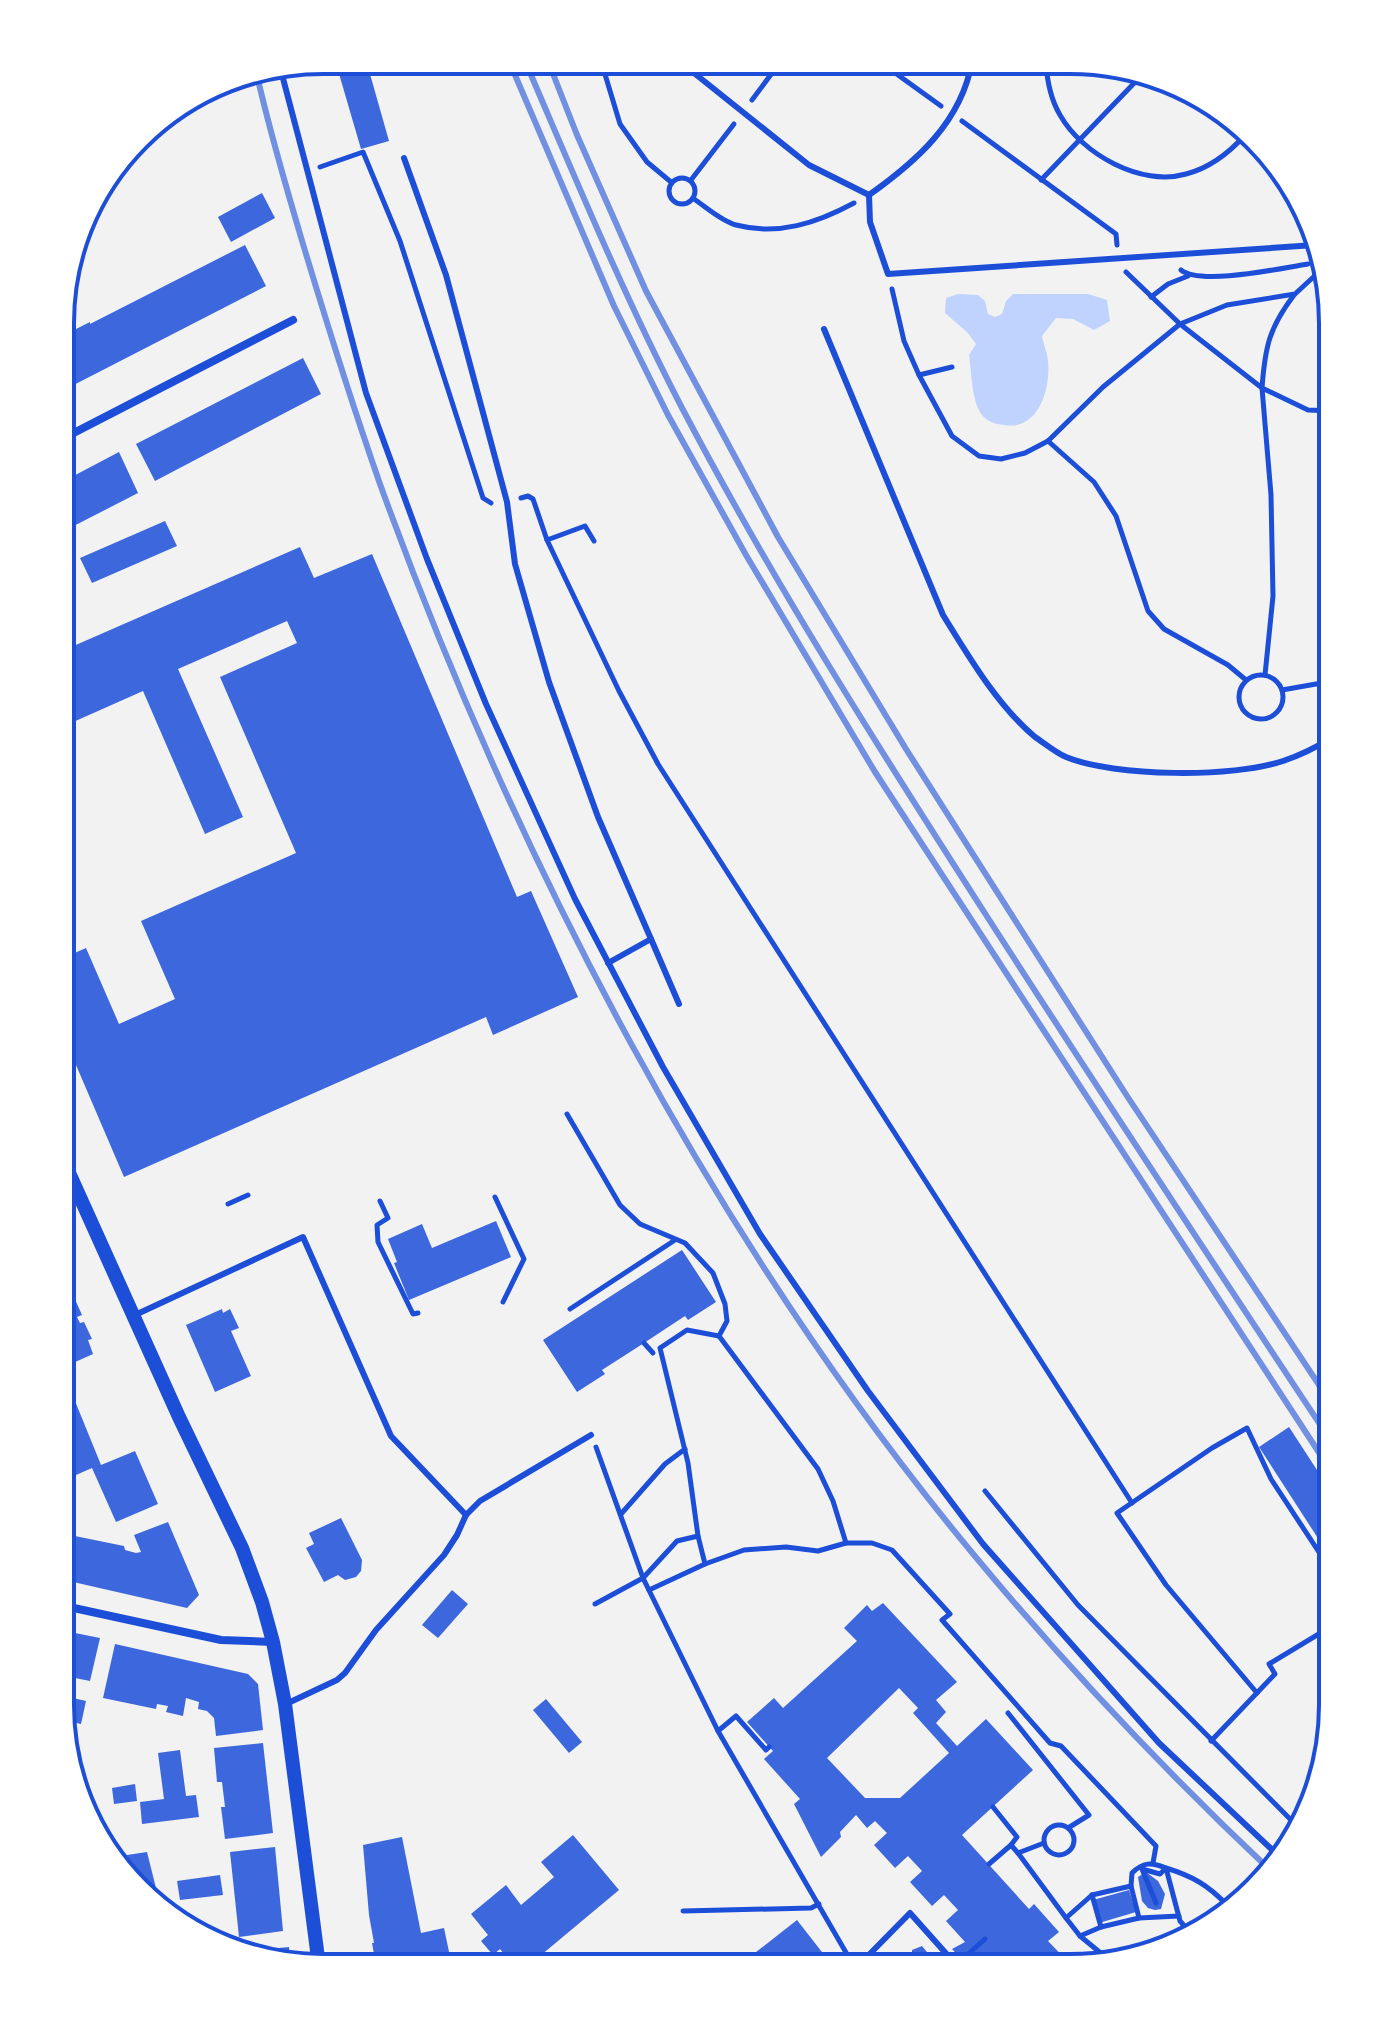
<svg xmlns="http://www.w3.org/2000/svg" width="1393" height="2028" font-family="Karla,sans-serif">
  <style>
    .water { fill: #bfd3fe }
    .building { fill: #3d67dc; fill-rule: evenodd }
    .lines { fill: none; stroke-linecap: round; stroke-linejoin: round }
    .path { stroke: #1d4ed8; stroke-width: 5 }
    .service { stroke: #1d4ed8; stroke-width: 6 }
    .minor { stroke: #1d4ed8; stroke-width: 8 }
    .tertiary { stroke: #1d4ed8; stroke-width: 14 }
    .rail { stroke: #7290e2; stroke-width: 6 }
    .rim { fill: none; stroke: #1d4ed8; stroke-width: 4 }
  </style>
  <rect width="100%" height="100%" fill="#f2f2f2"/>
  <path class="water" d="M958,294L978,295L985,301L988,314L995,317L1002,314L1006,301L1013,294H1088L1107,300L1110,321L1094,330L1073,319L1056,318L1042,336C1043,343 1047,352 1048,360C1051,388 1039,431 1004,425C995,424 988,422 982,415C971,400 972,373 969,355L976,344L967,332L945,313L946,298Z"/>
  <g class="building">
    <polygon points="335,60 366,60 389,141 361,149"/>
    <polygon points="262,193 275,218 231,242 218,217"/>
    <polygon points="245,245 266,286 62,391 62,336 90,322 90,324"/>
    <polygon points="303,358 321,394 155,481 136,444"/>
    <polygon points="119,452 138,493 62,532 62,482"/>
    <polygon points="165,521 177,546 92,583 80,558"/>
    <polygon points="300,547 314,578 372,554 517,897 531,891 578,997 493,1035 486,1017 124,1177 61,1030 61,959 86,948 119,1024 175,999 141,921 296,853 220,677 297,643 287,621 178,669 243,817 205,834 143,691 62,727 62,651"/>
    <polygon points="496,1221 511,1257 409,1300 394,1263 397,1262 388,1239 422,1224 432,1248"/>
    <polygon points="682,1250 716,1302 688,1320 685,1316 644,1343 602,1370 605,1374 577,1392 543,1340"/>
    <polygon points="61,1280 69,1299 74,1297 82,1315 77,1317 80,1323 84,1322 92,1339 88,1340 93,1354 64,1367 61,1366"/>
    <polygon points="222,1309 223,1313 230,1309 239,1328 231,1331 251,1376 215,1392 186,1325"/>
    <polygon points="75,1401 101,1465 135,1451 158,1504 116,1522 92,1468 60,1482 60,1407"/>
    <polygon points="1289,1427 1332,1493 1332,1560 1259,1447"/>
    <polygon points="341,1518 362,1560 361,1571 356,1577 345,1580 338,1575 324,1582 306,1548 314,1544 309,1533"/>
    <polygon points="168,1522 199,1595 187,1608 60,1579 70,1535 124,1546 125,1550 136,1553 141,1552 134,1535"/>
    <polygon points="452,1590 468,1604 438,1638 422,1625"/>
    <path d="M883,1603L957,1682L936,1700L946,1712L936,1723L957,1746L986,1719L1033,1770L962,1835L1029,1909L1034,1904L1059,1932L1048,1941L1073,1967L997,1968L984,1954L974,1968H970L952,1949L965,1942L946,1921L958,1910L944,1895L932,1906L910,1882L922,1871L908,1856L895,1868L874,1845L887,1833L875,1821L867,1828L856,1815L840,1832L841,1837L821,1857L794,1804L800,1799L764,1759L773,1751L747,1722L774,1698L783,1708L857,1641L844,1628L867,1605L872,1611ZM899,1688L918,1708L913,1713L949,1753L900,1798H865L827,1758Z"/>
    <polygon points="60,1630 100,1638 90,1681 60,1675"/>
    <polygon points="115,1644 248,1674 258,1684 263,1730 216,1736 214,1718 207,1711 198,1709 199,1702 186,1698 183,1716 166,1712 168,1706 157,1704 156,1709 103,1698"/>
    <polygon points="60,1687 75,1690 73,1698 86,1701 81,1724 63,1720"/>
    <polygon points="546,1699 582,1742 569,1753 533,1710"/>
    <polygon points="263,1743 273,1833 225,1839 221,1807 225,1807 222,1782 217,1782 214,1748"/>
    <polygon points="180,1750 186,1796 196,1795 199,1817 142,1824 140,1802 164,1799 158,1753"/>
    <polygon points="81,1759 96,1817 87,1820 73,1761"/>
    <polygon points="135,1784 137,1801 114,1804 112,1788"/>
    <polygon points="573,1835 619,1890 528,1966 514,1966 500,1949 493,1955 481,1941 488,1935 471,1914 506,1885 521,1905 554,1877 541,1862"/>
    <polygon points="402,1837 421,1933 444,1928 452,1966 367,1966 365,1956 374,1954 372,1943 374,1943 369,1915 363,1845"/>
    <polygon points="275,1847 283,1931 239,1937 230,1852"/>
    <polygon points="147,1852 160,1904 131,1872 127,1855"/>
    <polygon points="1146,1872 1158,1881 1165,1894 1161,1909 1155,1910 1148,1908 1142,1901 1138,1877"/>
    <polygon points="220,1875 223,1895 180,1900 177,1881"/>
    <polygon points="1129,1890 1136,1912 1099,1923 1093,1900"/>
    <polygon points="797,1920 825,1956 810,1967 737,1967"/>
    <polygon points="922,1946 940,1968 896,1968 900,1964 899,1958 908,1958 912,1955 912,1950"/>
    <polygon points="289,1947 291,1966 249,1951"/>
  </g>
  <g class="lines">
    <g class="path">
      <polyline points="601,61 620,124 647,162 671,182"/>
      <polyline points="880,62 941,106"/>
      <path d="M1046,62C1047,81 1050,98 1060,115C1082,154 1141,187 1186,174C1210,168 1230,152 1246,134"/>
      <polyline points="752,100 781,61"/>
      <polyline points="962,121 1116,234 1117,245"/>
      <polyline points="320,167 363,152 400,241 483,498 491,503"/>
      <circle cx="682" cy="191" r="13"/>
      <polyline points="691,180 734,124"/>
      <polyline points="1041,180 1140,77"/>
      <path d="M694,199C706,207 721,221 736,225C778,236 817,223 854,203"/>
      <path d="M1181,270C1201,286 1281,268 1308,264"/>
      <polyline points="1126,272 1180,324 1227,305 1295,294 1321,270"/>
      <polyline points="892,289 904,341 919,375 952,436 979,456 1001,459 1025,453 1048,441 1103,387 1180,324 1262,388 1271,495 1273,596 1265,675"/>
      <path d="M1294,295C1269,328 1265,347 1262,388L1308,410L1333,411"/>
      <polyline points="1151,297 1168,284 1188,276"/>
      <polyline points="919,375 952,367"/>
      <polyline points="1048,441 1094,482 1116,516 1148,611 1164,629 1228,665 1246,680"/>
      <polyline points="521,498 528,496 533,499 547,540 585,526 594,541"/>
      <polyline points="547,540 619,691 658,764 1132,1503"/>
      <circle cx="1261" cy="697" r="22"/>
      <polyline points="1282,690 1333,681"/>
      <polyline points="567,1114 620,1205 640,1224 685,1243 713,1273 725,1304 727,1321 719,1336 687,1330 660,1348 688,1463 698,1536 705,1564 649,1590"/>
      <polyline points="495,1197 524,1259 503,1302"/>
      <polyline points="380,1201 388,1218 377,1225 378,1242 413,1314 418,1313"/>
      <polyline points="228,1204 248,1195"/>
      <polyline points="570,1309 675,1240"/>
      <polyline points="719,1336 818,1469 833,1501 846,1543 872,1543 892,1550 950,1614 942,1620 1050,1743 1061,1746 1156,1846 1153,1863"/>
      <polyline points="644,1343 653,1353"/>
      <polyline points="596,1447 643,1578 718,1731 848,1956"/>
      <polyline points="985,1491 1078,1605 1297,1826"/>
      <polyline points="621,1514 665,1464 685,1449"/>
      <polyline points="705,1564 744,1550 786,1547 818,1551 846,1543"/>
      <polyline points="595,1604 643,1578 677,1541 698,1536"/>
      <polyline points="1257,1693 1166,1585 1117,1513 1212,1448 1247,1428 1271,1479 1332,1572"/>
      <polyline points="1008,1713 1089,1815 1068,1828"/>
      <polyline points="718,1731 736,1716 766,1750 769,1747"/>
      <polyline points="1211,1741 1275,1674 1269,1664 1332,1626"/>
      <polyline points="993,1807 1017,1837 1011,1845 1018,1853"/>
      <circle cx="1059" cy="1840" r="15"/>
      <polyline points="1044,1843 1018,1853 1066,1918"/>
      <polyline points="989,1864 1011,1845"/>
      <path d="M1131,1886L1132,1873C1143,1862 1151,1862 1166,1868L1180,1921L1192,1935"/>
      <polyline points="1092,1895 1101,1927"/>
      <path d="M1156,1903L1142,1869L1160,1874L1166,1868C1192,1876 1208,1885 1227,1905"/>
      <polyline points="683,1911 811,1908 819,1904"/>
      <polyline points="1080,1936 1101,1927 1139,1918"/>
      <polyline points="966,1956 985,1939"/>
      <polyline points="1108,1959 1080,1936 1066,1918 1092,1895 1131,1886 1139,1918 1179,1916"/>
    </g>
    <g class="service">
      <polyline points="679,61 809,165 869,195"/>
      <polyline points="280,67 366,393 427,559 486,704 575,899 663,1067 760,1234 868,1391 983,1544 1159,1743 1281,1858"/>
      <polyline points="404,158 446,275 507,502 515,564 549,682 598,817 651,939 608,963"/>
      <polyline points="869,195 870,222 888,274 1315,245"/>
      <path d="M869,195C917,161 961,122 972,62"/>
      <path d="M824,329L943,615C969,657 997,705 1035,737C1044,743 1056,753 1066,757C1115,777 1233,778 1283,761C1301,755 1317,747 1333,737"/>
      <polyline points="651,939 679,1004"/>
      <polyline points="135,1315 303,1237 391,1436 466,1515"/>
      <polyline points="286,1704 337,1680 345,1673 376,1630 444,1555 457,1535 466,1515 480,1501 591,1435"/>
      <polyline points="857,1967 910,1913 959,1968"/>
    </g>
    <g class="minor">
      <polyline points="62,439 293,320"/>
      <polyline points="60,1605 221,1640 273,1642"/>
    </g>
    <polyline class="tertiary" points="61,1155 179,1417 242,1548 262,1602 273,1642 285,1704 319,1966"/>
    <g class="rail">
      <polyline points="509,61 614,306 668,415 746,555 875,772 1333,1474"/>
      <path d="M525,61C575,177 623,294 681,406C773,582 880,750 988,918C1101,1094 1217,1269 1333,1444"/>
      <polyline points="548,61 577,135 646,291 778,537 906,749 1127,1096 1333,1406"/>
      <path d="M256,71C269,129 286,187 303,244C327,324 352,404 380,484C516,860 717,1246 974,1555C1066,1666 1164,1770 1269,1869"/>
    </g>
  </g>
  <path d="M0 0H1393V2028H0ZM323 74H1070A249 249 0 0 1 1319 323V1705A249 249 0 0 1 1070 1954H323A249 249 0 0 1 74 1705V323A249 249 0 0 1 323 74Z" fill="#fff" fill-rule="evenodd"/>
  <path class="rim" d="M323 74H1070A249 249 0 0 1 1319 323V1705A249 249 0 0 1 1070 1954H323A249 249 0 0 1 74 1705V323A249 249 0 0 1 323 74Z"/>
</svg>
